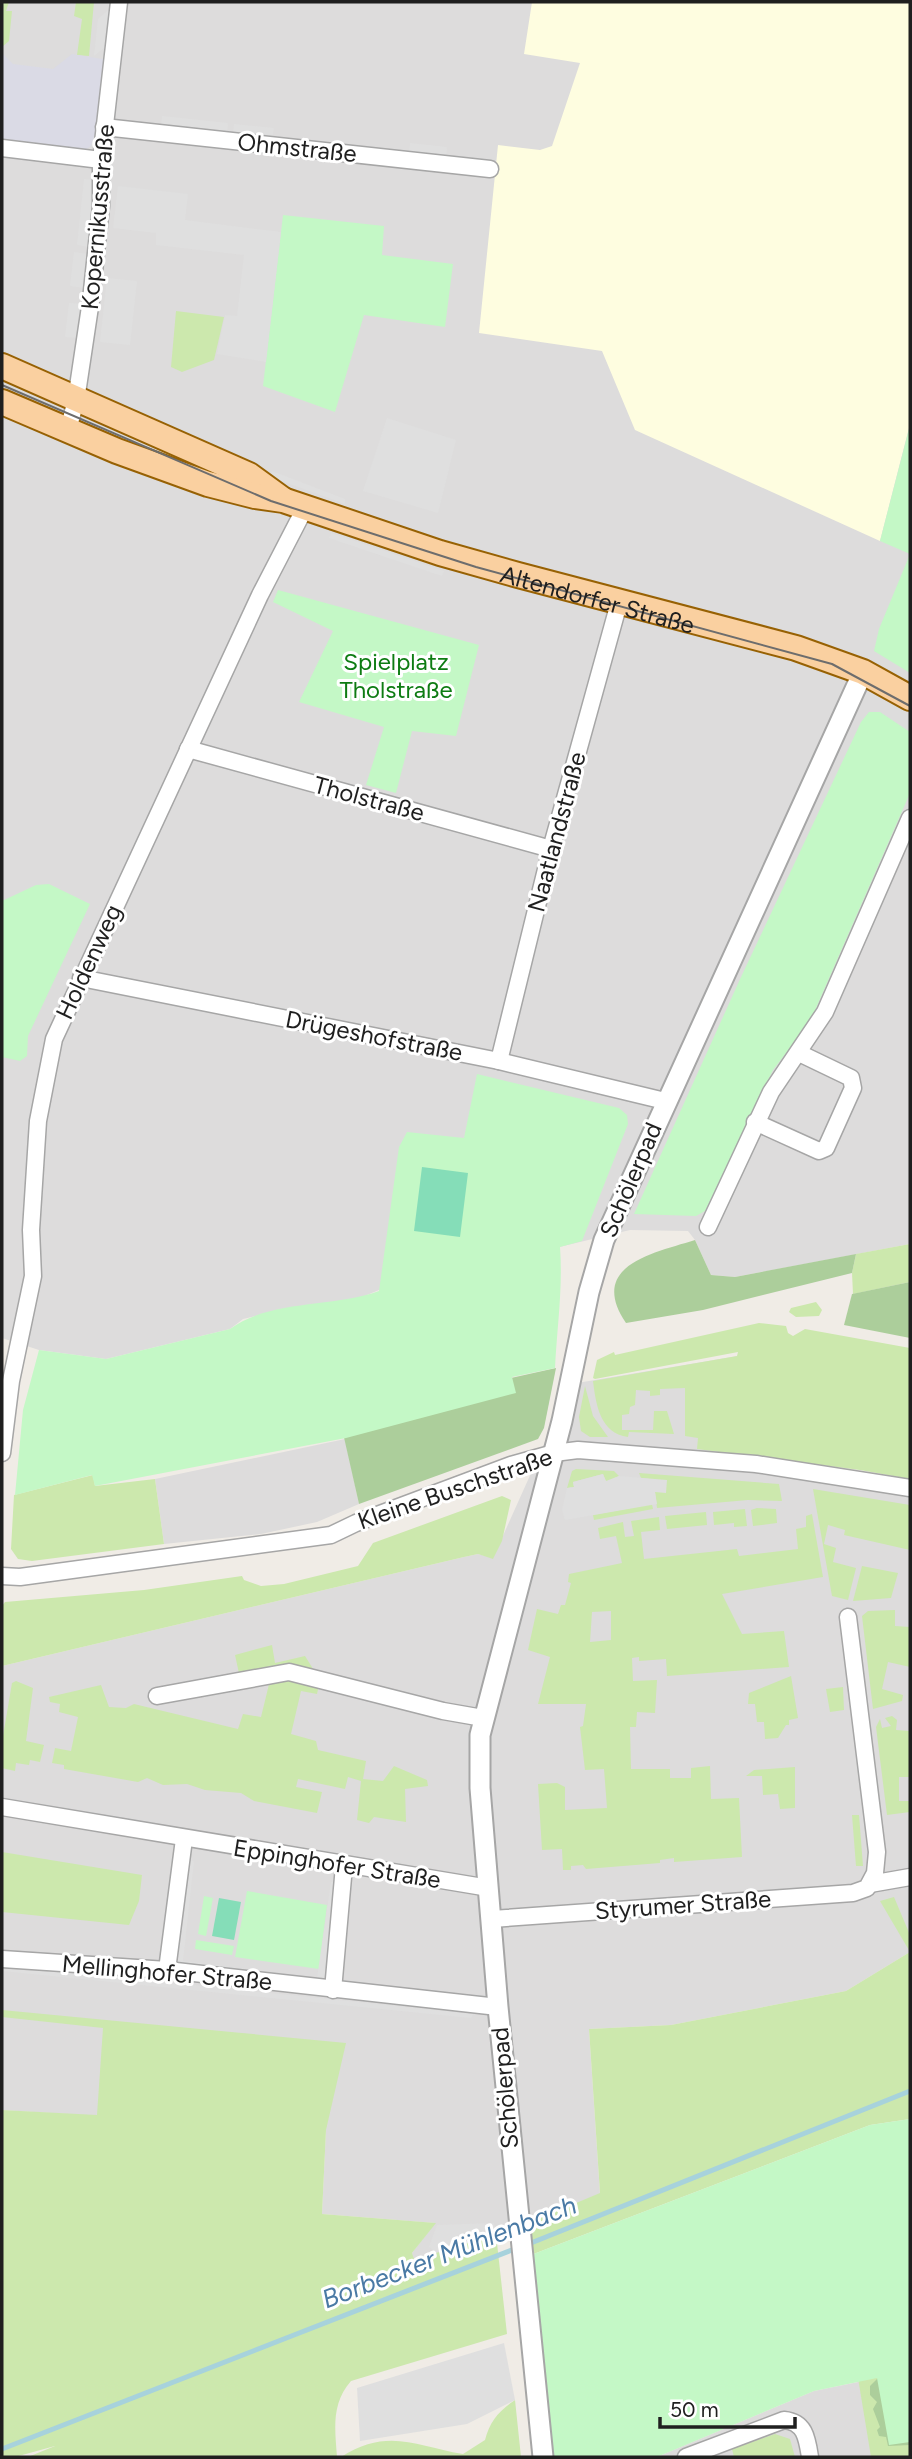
<svg xmlns="http://www.w3.org/2000/svg" width="912" height="2459" font-family="Figtree,sans-serif">
  <style>
    .residential { fill: #dddcdc }
    .education { fill: #fefde0 }
    .grass { fill: #cce8ad; fill-rule: evenodd }
    .forest { fill: #acce9b }
    .park { fill: #c4f8c6 }
    .pitch { fill: #85ddb8 }
    .parking { fill: #dfdfdf }
    .plaza { fill: #dadae5 }
    .lines { fill: none; stroke-linecap: round; stroke-linejoin: round }
    .stream { stroke: #a7d2dc; stroke-width: 5 }
    .minor-casing { stroke: #a6a6a6; stroke-width: 19 }
    .tertiary-casing { stroke: #a6a6a6; stroke-width: 23 }
    .primary-casing { stroke: #976103; stroke-width: 28 }
    .minor { stroke: #fff; stroke-width: 16 }
    .tertiary { stroke: #fff; stroke-width: 19 }
    .primary { stroke: #fad0a0; stroke-width: 24 }
    .tram { stroke: #6d6d6d; stroke-width: 2 }
    .labels { text-anchor: middle; stroke-width: 6; stroke-linejoin: round; paint-order: stroke }
    .street-label { font-size: 24px; fill: #1f1f1f; stroke: #fff }
    .park-label { font-size: 24px; fill: #0e7c13; stroke: #fff }
    .water-label { font-size: 26px; font-style: italic; fill: #4a7aa5; stroke: #fff }
  </style>
  <rect width="100%" height="100%" fill="#f0ece6"/>
  <g class="residential">
    <polygon points="2,2 910,2 910,1244 735,1277 711,1275 695,1240 688,1231 630,1230 379,1290 355,1300 290,1308 243,1319 230,1329 106,1359 39,1350 2,1338"/>
    <polygon points="738,1356 767,1444 780,1466 910,1488 910,1952 846,1991 671,2025 589,2029 600,2194 526,2224 413,2259 412,2253 435,2223 322,2214 326,2130 2,2110 2,1666 464,1557 478,1554 493,1558 571,1384"/>
    <polygon points="345,1439 359,1504 317,1522 261,1534 164,1544 155,1479"/>
    <polygon points="878,2378 910,2457 657,2457 814,2391"/>
  </g>
  <polygon class="education" points="532,2 910,2 910,424 880,541 635,430 602,351 479,333 498,145 540,150 552,146 580,63 524,54"/>
  <g class="grass">
    <polygon points="2,2 9,2 6,11 12,11 9,41 2,47"/>
    <polygon points="76,2 94,2 89,56 77,55 82,19 74,16"/>
    <polygon points="176,311 224,317 214,360 182,372 171,367"/>
    <polygon points="910,1244 910,1282 853,1294 852,1273 856,1254"/>
    <polygon points="816,1302 822,1310 819,1316 796,1317 789,1312 791,1308"/>
    <path d="M759,1323L786,1326L788,1333L793,1336L805,1329L910,1348V1479L860,1470L697,1449L698,1438L685,1436V1388L660,1389V1395L650,1396V1391L636,1390L635,1405L630,1407L629,1414L622,1415V1430H653L654,1411H667L674,1434L629,1432L628,1437C600,1433 596,1405 593,1381L737,1356L738,1352L595,1379L593,1378L597,1360L614,1352L615,1355Z"/>
    <polygon points="585,1386 593,1416 608,1437 590,1437 581,1431 579,1417"/>
    <polygon points="576,1469 614,1471 619,1476 606,1482 603,1474 573,1482 574,1487 567,1488 572,1471"/>
    <polygon points="639,1473 779,1484 782,1501 748,1500 657,1508 655,1492 667,1481 641,1478"/>
    <polygon points="93,1475 95,1486 155,1479 164,1544 32,1561 18,1559 11,1549 14,1495"/>
    <polygon points="813,1489 910,1505 910,1550 844,1535 845,1530 828,1525 824,1544 836,1548 833,1562 856,1568 848,1600 832,1596"/>
    <polygon points="502,1496 511,1500 502,1541 493,1559 478,1554 464,1557 2,1666 2,1606 5,1602 144,1590 242,1576 244,1580 261,1586 284,1584 358,1566 373,1543"/>
    <polygon points="652,1504 653,1509 594,1520 593,1515"/>
    <polygon points="757,1508 776,1509 777,1523 753,1526 751,1510"/>
    <polygon points="745,1509 747,1526 734,1527 734,1523 714,1525 713,1512"/>
    <polygon points="706,1512 707,1525 667,1529 665,1516"/>
    <path d="M812,1514L823,1577L722,1594L742,1634L784,1631L789,1667L667,1676L666,1659L639,1661V1657L632,1658L633,1681L657,1680L655,1713L637,1712L636,1727H630L631,1769H670V1778H691V1768L710,1766L711,1799L739,1798L742,1857L674,1862V1858L660,1860V1863L586,1869L583,1865L571,1866V1870H563L562,1849L542,1850L538,1784L557,1783L565,1787V1810L607,1808L604,1769L585,1770L580,1727L583,1726L586,1704H538L550,1657L528,1650L537,1609L558,1614L561,1605H565L571,1583L568,1582L569,1574L622,1563L616,1536L600,1539L598,1528L623,1522L625,1537L634,1536L631,1521L659,1517L660,1530L641,1532L644,1559L737,1549L739,1556L798,1549L796,1529L806,1527V1516ZM611,1611V1640L590,1642L592,1612Z"/>
    <polygon points="862,1566 898,1573 891,1598 853,1601"/>
    <polygon points="895,1610 895,1626 910,1627 910,1667 888,1662 882,1689 903,1695 902,1701 873,1709 862,1616 868,1611"/>
    <polygon points="272,1645 275,1663 305,1656 320,1680 317,1694 301,1691 291,1734 316,1741 318,1750 366,1761 363,1779 383,1781 394,1766 427,1780 428,1786 405,1789 406,1822 374,1817 369,1823 357,1820 361,1781 348,1777 345,1789 298,1779 296,1787 322,1792 317,1813 254,1801 241,1793 205,1790 187,1784 163,1785 147,1778 138,1782 64,1769 64,1765 52,1763 55,1748 71,1751 78,1717 59,1712 60,1704 50,1702 49,1697 101,1685 109,1707 126,1708 134,1704 238,1729 243,1714 261,1717 272,1672 240,1678 235,1655"/>
    <polygon points="791,1676 798,1718 789,1720 789,1725 786,1725 778,1738 765,1739 764,1722 757,1722 755,1704 748,1704 749,1693"/>
    <polygon points="16,1681 33,1688 26,1741 44,1745 40,1762 30,1760 29,1765 16,1763 15,1771 2,1768 2,1742 12,1683"/>
    <polygon points="843,1687 844,1710 830,1712 826,1689"/>
    <polygon points="892,1716 897,1720 896,1730 910,1731 910,1777 899,1777 899,1801 910,1801 910,1812 887,1815 876,1727 880,1719 882,1728 891,1726 885,1718"/>
    <polygon points="795,1767 795,1808 780,1809 778,1794 763,1795 762,1776 746,1776 754,1770"/>
    <polygon points="859,1815 863,1866 856,1866 852,1815"/>
    <polygon points="2,1852 142,1875 139,1901 129,1925 2,1912"/>
    <polygon points="894,1897 910,1935 910,2119 870,2125 523,2258 526,2224 600,2193 589,2029 671,2025 846,1991 910,1952 880,1901"/>
    <path d="M2,2010L346,2043L326,2130L322,2214L436,2223L412,2253L414,2259L496,2234L507,2334L351,2381C331,2404 335,2429 337,2457H28L55,2446L15,2457H2V2110L97,2115L103,2028L2,2017Z"/>
    <polygon points="910,2366 910,2457 871,2457 858,2378"/>
    <path d="M515,2400L521,2457H341C388,2427 416,2446 463,2454L485,2440C490,2421 499,2411 515,2400Z"/>
    <polygon points="775,2434 790,2439 795,2457 734,2457 732,2449"/>
  </g>
  <g class="forest">
    <path d="M695,1240L711,1275L735,1277L856,1254L852,1273L703,1310L626,1323C587,1265 654,1253 695,1240Z"/>
    <polygon points="910,1282 910,1338 844,1325 852,1294"/>
    <polygon points="556,1368 544,1428 538,1439 359,1504 343,1433 511,1378"/>
    <polygon points="910,2376 910,2445 888,2446 886,2437 879,2436 877,2430 880,2427 873,2409 877,2402 870,2395 870,2386 878,2378"/>
  </g>
  <g class="park">
    <polygon points="283,215 384,226 382,255 453,264 445,327 364,315 335,412 263,386"/>
    <polygon points="910,425 910,673 874,651 879,629 910,554 880,541"/>
    <polygon points="278,590 479,645 456,736 412,731 396,793 366,785 384,727 299,702 333,631 273,602"/>
    <polygon points="869,712 880,712 910,732 910,793 810,1022 773,1070 705,1211 696,1216 634,1214 741,977 861,722"/>
    <polygon points="49,884 90,904 28,1036 27,1056 20,1061 2,1057 2,901 36,885"/>
    <path d="M477,1074L619,1108L627,1115L628,1124L582,1241L560,1247C563,1288 557,1327 555,1368L512,1377L516,1393L346,1438L95,1486L92,1475L15,1495L23,1410L39,1350L106,1359L230,1329C271,1299 332,1308 379,1291L399,1147L407,1132L464,1138Z"/>
    <polygon points="247,1891 327,1905 319,1969 235,1957"/>
    <polygon points="204,1896 213,1898 206,1936 198,1934"/>
    <polygon points="196,1940 234,1946 232,1955 195,1949"/>
    <polygon points="910,2119 910,2442 889,2445 877,2378 814,2391 657,2457 542,2457 523,2258 870,2125"/>
  </g>
  <g class="pitch">
    <polygon points="422,1167 468,1173 460,1237 414,1231"/>
    <polygon points="219,1898 241,1902 234,1940 212,1936"/>
  </g>
  <g class="parking">
    <polygon points="113,6 109,44 94,56 98,19"/>
    <polygon points="162,116 228,123 227,134 161,127"/>
    <polygon points="234,124 274,128 272,139 233,135"/>
    <polygon points="410,143 447,147 446,158 409,154"/>
    <polygon points="84,179 95,180 88,247 77,245"/>
    <polygon points="118,186 188,194 185,220 281,232 266,362 217,354 225,315 237,316 244,255 156,245 156,233 113,228"/>
    <polygon points="74,252 88,254 84,288 70,286"/>
    <polygon points="107,278 137,281 130,345 100,342"/>
    <polygon points="69,303 83,304 79,338 65,337"/>
    <polygon points="387,418 456,440 438,513 363,491"/>
    <polygon points="272,471 345,499 345,504 271,477"/>
    <polygon points="331,533 444,571 442,576 329,538"/>
    <polygon points="603,1474 606,1481 619,1476 667,1480 666,1493 655,1492 657,1504 565,1520 562,1510 567,1488 574,1487 573,1482"/>
    <polygon points="187,1860 194,1861 183,1961 317,1978 331,1882 339,1883 324,1985 172,1966"/>
    <polygon points="2,1965 473,2014 471,2018 2,1971"/>
    <polygon points="494,2223 496,2234 436,2253 429,2247 437,2225"/>
    <polygon points="504,2343 515,2400 467,2424 360,2441 357,2388"/>
  </g>
  <polygon class="plaza" points="2,53 13,64 53,69 72,54 102,59 107,56 102,112 91,146 82,152 2,141"/>
  <g class="lines">
    <g class="stream">
      <polyline points="526,2245 910,2091"/>
      <polyline points="2,2449 517,2248"/>
    </g>
    <defs>
      <g id="minor">
        <polyline points="104,127 490,169"/>
        <polyline points="2,148 101,160"/>
        <polyline points="68,430 76,400 91,300 101,206 101,160 119,2"/>
        <polyline points="188,749 551,849"/>
        <polyline points="81,978 499,1061 665,1101"/>
        <polyline points="499,1061 551,849 619,603"/>
        <polyline points="755,1122 819,1151 826,1148 853,1088 851,1078 799,1053"/>
        <polyline points="708,1227 771,1092 825,1012 910,818"/>
        <polyline points="2,1453 11,1381 33,1276 31,1230 38,1121 54,1039 260,595 305,508"/>
        <polyline points="2,1576 20,1577 331,1535 356,1523 511,1465 554,1453 578,1450 756,1464 910,1488"/>
        <polyline points="157,1696 289,1672 443,1711 483,1718"/>
        <polyline points="2,1807 489,1888"/>
        <polyline points="870,1884 910,1877"/>
        <polyline points="492,1919 853,1893 867,1888 875,1873 877,1852 848,1617"/>
        <polyline points="2,1959 167,1970 498,2007"/>
        <polyline points="167,1970 184,1839"/>
        <polyline points="333,1990 344,1866"/>
        <path d="M686,2457L784,2420C805,2422 807,2438 810,2457"/>
      </g>
      <polyline id="tertiary" points="543,2457 498,2007 480,1788 480,1735 562,1421 589,1292 604,1240 863,672"/>
      <g id="primary">
        <polyline points="2,366 249,475 282,499"/>
        <polyline points="2,402 117,451 208,484 255,496 283,500 440,553 518,575 796,648 863,672 910,698"/>
      </g>
    </defs>
    <use href="#minor" class="minor-casing"/>
    <use href="#tertiary" class="tertiary-casing"/>
    <use href="#primary" class="primary-casing"/>
    <use href="#minor" class="minor"/>
    <use href="#tertiary" class="tertiary"/>
    <use href="#primary" class="primary"/>
    <path class="tram" id="s1" d="M2,385L271,501L476,567L832,664L910,706"/>
  </g>
  <g class="labels">
    <g class="street-label">
      <text transform="translate(297 148) rotate(6)" y="8">Ohmstraße</text>
      <text transform="translate(98 217) rotate(-85)" y="8">Kopernikusstraße</text>
      <text dy="8" stroke="none"><textPath href="#s1" startOffset="634">Altendorfer Straße</textPath></text>
      <text transform="translate(369 799) rotate(15)" y="8">Tholstraße</text>
      <text transform="translate(557 832) rotate(-75)" y="8">Naatlandstraße</text>
      <text transform="translate(89 962) rotate(-65)" y="8">Holdenweg</text>
      <text transform="translate(374 1036) rotate(11)" y="8">Drügeshofstraße</text>
      <text transform="translate(631 1180) rotate(-67)" y="8">Schölerpad</text>
      <text transform="translate(455 1489) rotate(-19)" y="8">Kleine Buschstraße</text>
      <text transform="translate(337 1864) rotate(9)" y="8">Eppinghofer Straße</text>
      <text transform="translate(683 1905) rotate(-4)" y="8">Styrumer Straße</text>
      <text transform="translate(167 1973) rotate(5)" y="8">Mellinghofer Straße</text>
      <text transform="translate(505 2088) rotate(-95)" y="8">Schölerpad</text>
    </g>
    <g class="park-label">
      <text x="396" y="670">Spielplatz<tspan x="396" dy="28">Tholstraße</tspan></text>
    </g>
    <g class="water-label">
      <text transform="translate(449 2252) rotate(-21)" y="9">Borbecker Mühlenbach</text>
    </g>
  </g>
  <rect width="912" height="2459" fill="none" stroke="#1f1f1f" stroke-width="7"/>
  <path d="M660 2417v10h135v-10" fill="none" stroke="#1f1f1f" stroke-width="3.5"/>
  <text x="670" y="2417" font-size="21" fill="#1f1f1f" stroke="#ffffff" stroke-width="5" paint-order="stroke">50 m</text>
</svg>
